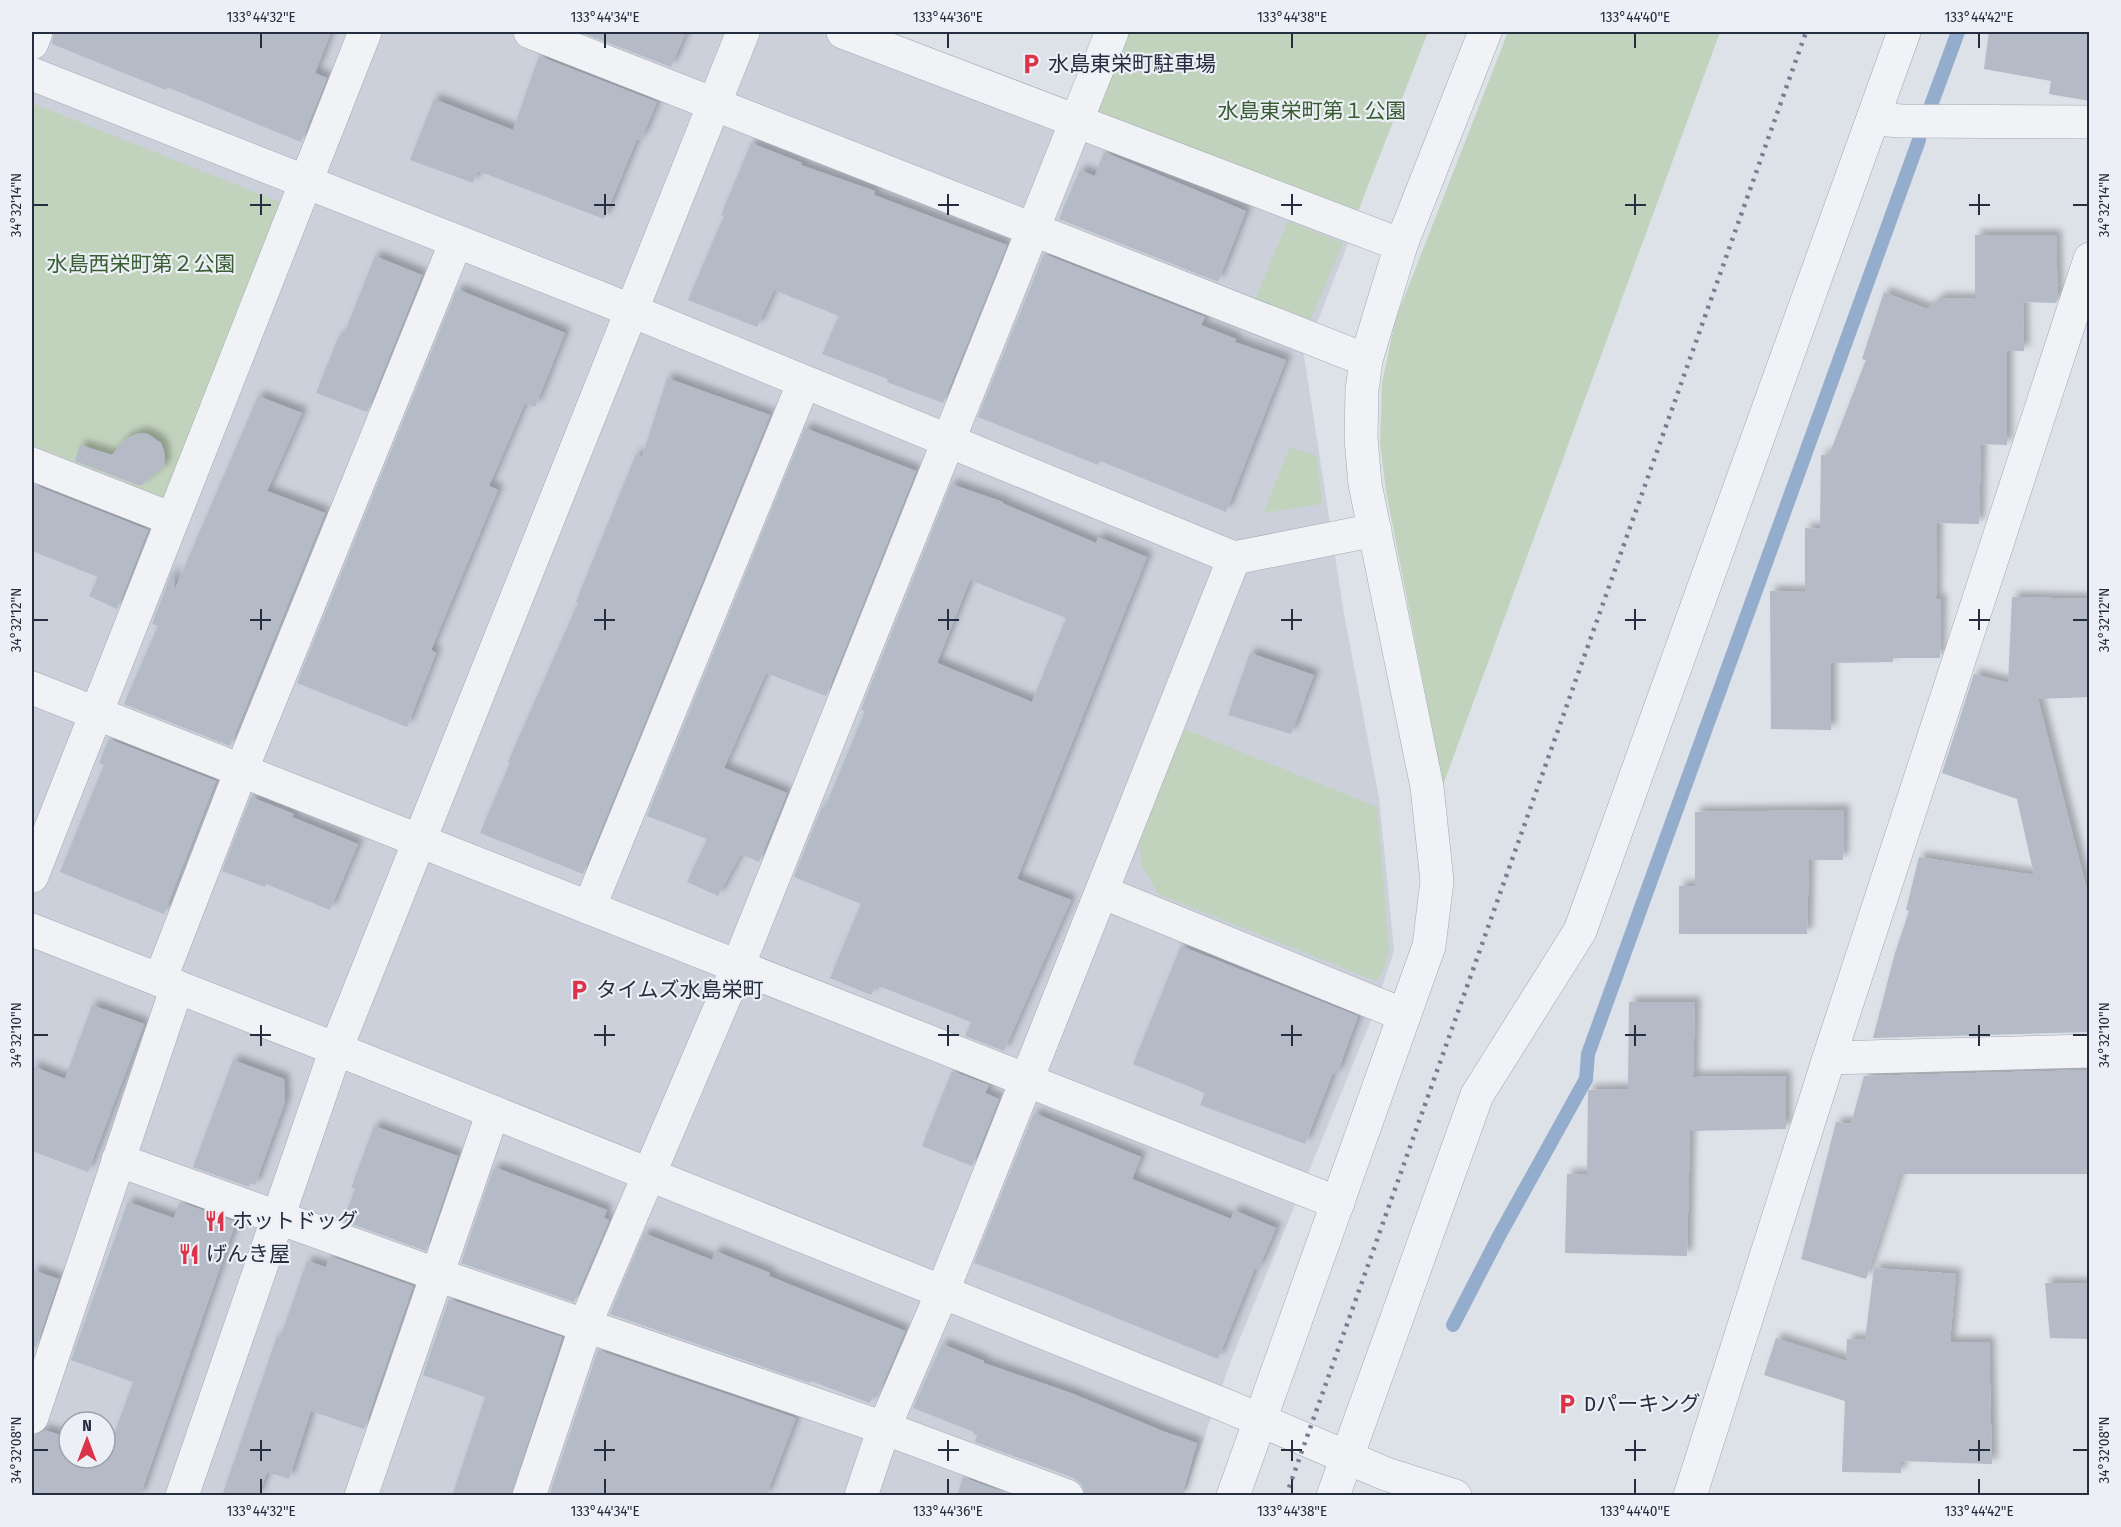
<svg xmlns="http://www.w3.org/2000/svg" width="2121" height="1527" font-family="'Fira Sans Condensed','Noto Sans JP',sans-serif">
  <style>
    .built { fill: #cbd0db; fill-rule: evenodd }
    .green { fill: #c2d3bd }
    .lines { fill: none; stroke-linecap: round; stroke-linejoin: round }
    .stream { stroke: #94adcc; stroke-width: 14 }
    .building { fill: #b4bac6; fill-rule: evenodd; filter: url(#shadow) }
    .minor-casing { stroke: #a2a8b2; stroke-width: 34 }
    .minor { stroke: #f0f2f6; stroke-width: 33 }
    .rail { stroke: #757f93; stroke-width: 4.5; stroke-dasharray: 3 6; stroke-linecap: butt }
    .ticks { fill: none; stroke: #252e40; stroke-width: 2 }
    .labels { text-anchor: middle; stroke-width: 4.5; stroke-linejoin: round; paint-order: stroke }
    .poi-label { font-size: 21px; fill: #252e40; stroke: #ecf0f6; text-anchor: start }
    .park-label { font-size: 21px; fill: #385d31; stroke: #ecf0f6 }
    .neatline { fill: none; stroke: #252e40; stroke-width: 2 }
    .ticks-label { font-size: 15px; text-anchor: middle; fill: #252e40 }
  </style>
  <defs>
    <filter id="shadow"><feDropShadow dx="5.5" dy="-5.5" stdDeviation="3" flood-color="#0004"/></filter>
  </defs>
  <rect width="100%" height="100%" fill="#dde1e8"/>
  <path class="built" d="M32,32H821L1349,241L1304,356L1344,614L1379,798L1394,951L1370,1023L1233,1355L1184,1495H32ZM69,1422H105V1458H69Z"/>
  <g class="green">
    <polygon points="1129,32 1428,32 1357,214 1095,112"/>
    <polygon points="1508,32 1720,32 1443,785 1386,491 1380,443 1382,383 1395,321"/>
    <polygon points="32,103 282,203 165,498 32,445"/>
    <polygon points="1288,221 1343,243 1310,321 1255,299"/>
    <polygon points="1290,447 1317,456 1322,504 1263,513"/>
    <polygon points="1185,729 1377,807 1389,950 1383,972 1376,981 1158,894 1142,866 1138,836"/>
  </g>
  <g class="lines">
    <g class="stream">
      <polyline points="1930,108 1958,32"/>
      <polyline points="1453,1325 1499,1236 1586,1079 1588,1054 1919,140"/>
    </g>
  </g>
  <g class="building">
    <polygon points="54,32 331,32 315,73 327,78 301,142 167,87 166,90 52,44"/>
    <polygon points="580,32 686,32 671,67"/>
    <polygon points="1989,32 2090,32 2090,101 2049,94 2051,81 1984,69"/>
    <polygon points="539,56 657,102 641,140 637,139 604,219 478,171 473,183 410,160 434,99 513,130"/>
    <polygon points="751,143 802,163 801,165 875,191 874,195 1007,245 943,403 887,382 888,379 822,354 839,316 774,290 757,327 688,300 724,216 721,215"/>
    <polygon points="1104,152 1246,211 1218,282 1059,219 1080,170 1095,176"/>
    <polygon points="1975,235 2056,235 2058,298 2056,303 2023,302 2024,351 2007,351 2007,445 1981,444 1979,524 1937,523 1936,599 1941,599 1940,658 1893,658 1893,662 1831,663 1831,730 1771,729 1770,591 1805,592 1805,528 1820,529 1821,455 1829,455 1866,360 1862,359 1884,292 1927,309 1940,298 1975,299"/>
    <polygon points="1044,254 1205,317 1201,325 1236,339 1235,342 1286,360 1226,512 1100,461 1098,465 978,417"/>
    <polygon points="375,256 422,275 367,412 316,393 339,336 343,337"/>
    <polygon points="457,289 565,333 535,407 525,403 489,486 498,490 431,650 436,653 407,727 297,683"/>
    <polygon points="667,378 770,415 583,874 480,833 510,763 508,762 578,603 576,602 636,454 642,457"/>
    <polygon points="258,396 302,413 267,491 325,513 230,746 124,704 158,626 152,624 173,569 175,589"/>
    <polygon points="805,428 916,471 826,696 766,673 724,768 787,793 759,862 741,854 718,896 687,882 707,839 647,816"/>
    <polygon points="139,433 148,434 161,443 164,451 165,466 140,486 75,461 80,445 112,455 125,439"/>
    <polygon points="32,484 148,530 117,609 89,596 98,577 32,551"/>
    <path d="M951,484L1003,502L1002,503L1096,543L1098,537L1147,557L1017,879L1071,900L1004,1051L965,1036L971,1022L876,985L871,995L830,978L861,904L794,877L822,807L825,808L865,711L861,710ZM970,580L1066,618L1032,702L937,663Z"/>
    <polygon points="2012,597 2090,599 2090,697 2038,699 2090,902 2090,1032 1873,1038 1895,953 1909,911 1906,910 1919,857 2034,875 2017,799 1942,773 1974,674 2008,683"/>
    <polygon points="1250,653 1314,675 1291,734 1228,715"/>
    <polygon points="109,739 216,781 164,914 60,872 104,765 99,763"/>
    <polygon points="251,797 294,814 292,817 358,844 330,910 266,884 265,887 222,871"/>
    <polygon points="1844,810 1843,860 1809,860 1807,934 1679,934 1679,886 1695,886 1695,812"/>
    <polygon points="1181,946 1358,1016 1337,1074 1333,1073 1305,1144 1200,1105 1205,1093 1133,1064"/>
    <polygon points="1629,1002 1695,1002 1693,1077 1786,1076 1786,1129 1690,1131 1687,1256 1565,1253 1567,1174 1587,1175 1588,1090 1628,1089"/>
    <polygon points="92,1005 144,1024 88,1172 32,1151 32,1066 65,1079"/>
    <polygon points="233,1060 284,1079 285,1102 255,1185 250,1183 249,1187 193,1167"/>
    <polygon points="2090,1070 2090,1174 1900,1174 1866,1279 1801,1259 1836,1122 1851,1124 1864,1076"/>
    <polygon points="952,1071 989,1085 985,1093 999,1099 972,1166 922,1146"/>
    <polygon points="1034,1113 1141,1157 1132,1179 1231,1219 1234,1210 1276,1228 1258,1270 1255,1268 1218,1359 1047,1290 974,1263"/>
    <polygon points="374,1126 458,1156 426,1251 343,1221 355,1189 351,1188"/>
    <polygon points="497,1168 607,1210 604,1218 609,1220 574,1302 461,1263 493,1169 496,1170"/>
    <polygon points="128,1202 174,1218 180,1202 236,1222 140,1496 32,1496 32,1435 36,1435 45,1430 69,1438 69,1458 105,1458 105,1450 108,1451 133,1382 71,1360"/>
    <polygon points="644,1233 712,1260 715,1251 770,1273 769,1276 905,1331 878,1395 874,1393 870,1403 811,1381 810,1383 610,1314"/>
    <polygon points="330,1256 413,1286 364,1429 311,1411 289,1479 267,1472 258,1496 222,1496 277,1336 280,1338 307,1261 326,1267"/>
    <polygon points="1874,1268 1956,1274 1950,1342 1989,1342 1992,1464 1901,1461 1901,1473 1842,1472 1845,1401 1764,1375 1776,1338 1846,1361 1847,1339 1865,1340"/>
    <polygon points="32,1270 59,1279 36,1347 32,1346"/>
    <polygon points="2045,1283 2090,1284 2090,1339 2050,1338"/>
    <polygon points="449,1299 562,1337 511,1496 452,1496 485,1397 423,1375"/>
    <polygon points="942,1344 984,1361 984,1363 1071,1393 1165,1432 1197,1443 1182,1496 1085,1496 1082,1485 1074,1478 975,1442 977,1435 973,1434 974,1432 913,1408"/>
    <polygon points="598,1350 796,1418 766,1496 549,1496"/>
    <polygon points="963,1477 1012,1496 957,1496"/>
  </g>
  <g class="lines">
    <defs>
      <g id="minor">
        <polyline points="530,32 1366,360"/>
        <polyline points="843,32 1401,245"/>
        <polyline points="32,43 36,32"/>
        <polyline points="32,74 598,297 1234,558 1375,530"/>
        <polyline points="1873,119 1902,121 2090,122"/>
        <polyline points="32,464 172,519"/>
        <polyline points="32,688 1338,1203"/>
        <polyline points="32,876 365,32"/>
        <polyline points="1102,892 1404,1015"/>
        <polyline points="589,908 804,382"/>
        <polyline points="32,930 336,1049 1227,1406 1386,1474 1455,1496"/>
        <polyline points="160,980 241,771 456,242"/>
        <polyline points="1829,1058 2090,1051"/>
        <polyline points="118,1160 438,1275 884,1428 1067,1496"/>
        <polyline points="32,1417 177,987"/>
        <polyline points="182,1496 336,1049 743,32"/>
        <polyline points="361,1496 493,1112"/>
        <polyline points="529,1496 592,1308 738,966 1112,32"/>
        <polyline points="861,1496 884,1428 942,1293 1234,558"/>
        <polyline points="1233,1496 1429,946 1437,881 1427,787 1365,484 1361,438 1362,390 1366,360 1401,245 1485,32"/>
        <polyline points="1333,1496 1477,1095 1580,931 1904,32"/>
        <polyline points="1690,1496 1829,1058 2090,259"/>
      </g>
    </defs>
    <use href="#minor" class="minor-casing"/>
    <use href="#minor" class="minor"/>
    <polyline class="rail" points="1286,1496 1806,32"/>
  </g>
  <path class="ticks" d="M261,33V48M605,33V48M948,33V48M1292,33V48M1635,33V48M1979,33V48M261,194V215M605,194V215M948,194V215M1292,194V215M1635,194V215M1979,194V215M33,205H48M250,205H271M594,205H615M938,205H959M1281,205H1302M1625,205H1646M1969,205H1990M2073,205H2088M261,609V630M605,609V630M948,609V630M1292,609V630M1635,609V630M1979,609V630M33,620H48M250,620H271M594,620H615M938,620H959M1281,620H1302M1625,620H1646M1969,620H1990M2073,620H2088M261,1025V1046M605,1025V1046M948,1025V1046M1292,1025V1046M1635,1025V1046M1979,1025V1046M33,1035H48M250,1035H271M594,1035H615M938,1035H959M1281,1035H1302M1625,1035H1646M1969,1035H1990M2073,1035H2088M261,1440V1461M605,1440V1461M948,1440V1461M1292,1440V1461M1635,1440V1461M1979,1440V1461M33,1450H48M250,1450H271M594,1450H615M938,1450H959M1281,1450H1302M1625,1450H1646M1969,1450H1990M2073,1450H2088M261,1479V1494M605,1479V1494M948,1479V1494M1292,1479V1494M1635,1479V1494M1979,1479V1494"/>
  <defs>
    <symbol id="parking-bare" viewBox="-9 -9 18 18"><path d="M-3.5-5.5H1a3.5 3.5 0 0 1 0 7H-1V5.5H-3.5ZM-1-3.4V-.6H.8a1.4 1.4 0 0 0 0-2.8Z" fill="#db3448" stroke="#ecf0f6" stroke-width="2.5" paint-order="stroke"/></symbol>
    <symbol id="restaurant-bare" viewBox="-9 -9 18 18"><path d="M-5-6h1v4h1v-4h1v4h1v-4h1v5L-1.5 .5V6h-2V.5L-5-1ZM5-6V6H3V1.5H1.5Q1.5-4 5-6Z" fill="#db3448" stroke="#ecf0f6" stroke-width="2.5" paint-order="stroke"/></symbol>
  </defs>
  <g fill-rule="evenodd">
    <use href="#parking-bare" x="1016" y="49" width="30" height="30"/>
    <use href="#parking-bare" x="564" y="975" width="30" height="30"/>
    <use href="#restaurant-bare" x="200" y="1206" width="30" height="30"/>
    <use href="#restaurant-bare" x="174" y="1239" width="30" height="30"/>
    <use href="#parking-bare" x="1552" y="1389" width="30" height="30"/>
  </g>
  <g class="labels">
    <g class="poi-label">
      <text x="1048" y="71">水島東栄町駐車場</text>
      <text x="596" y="997">タイムズ水島栄町</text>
      <text x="232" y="1228">ホットドッグ</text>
      <text x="206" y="1261">げんき屋</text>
      <text x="1584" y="1411">Dパーキング</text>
    </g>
    <g class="park-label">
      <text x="1312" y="118">水島東栄町第１公園</text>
      <text x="141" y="271">水島西栄町第２公園</text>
    </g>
  </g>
  <rect width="2121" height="1527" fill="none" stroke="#ecf0f6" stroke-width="66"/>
  <g transform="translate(87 1440)"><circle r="28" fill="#ecf0f6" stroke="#9ca2ad" stroke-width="1.5"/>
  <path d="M0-4.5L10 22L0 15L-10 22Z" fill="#db3448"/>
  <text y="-9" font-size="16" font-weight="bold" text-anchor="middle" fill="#252e40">N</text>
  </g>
  <rect x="33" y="33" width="2055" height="1461" class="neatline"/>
  <g class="ticks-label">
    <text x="261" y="22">133°44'32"E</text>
    <text x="605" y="22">133°44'34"E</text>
    <text x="948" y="22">133°44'36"E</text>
    <text x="1292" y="22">133°44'38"E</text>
    <text x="1635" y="22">133°44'40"E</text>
    <text x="1979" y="22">133°44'42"E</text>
    <text transform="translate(16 205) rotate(-90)" y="5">34°32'14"N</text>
    <text transform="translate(2104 205) rotate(-90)" y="5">34°32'14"N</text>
    <text transform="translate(16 620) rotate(-90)" y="5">34°32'12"N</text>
    <text transform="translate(2104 620) rotate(-90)" y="5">34°32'12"N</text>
    <text transform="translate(16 1035) rotate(-90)" y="5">34°32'10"N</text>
    <text transform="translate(2104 1035) rotate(-90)" y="5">34°32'10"N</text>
    <text transform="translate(16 1450) rotate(-90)" y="5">34°32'08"N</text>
    <text transform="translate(2104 1450) rotate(-90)" y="5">34°32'08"N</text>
    <text x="261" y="1516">133°44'32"E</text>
    <text x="605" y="1516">133°44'34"E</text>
    <text x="948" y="1516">133°44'36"E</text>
    <text x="1292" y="1516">133°44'38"E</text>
    <text x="1635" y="1516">133°44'40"E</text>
    <text x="1979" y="1516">133°44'42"E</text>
  </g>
</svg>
